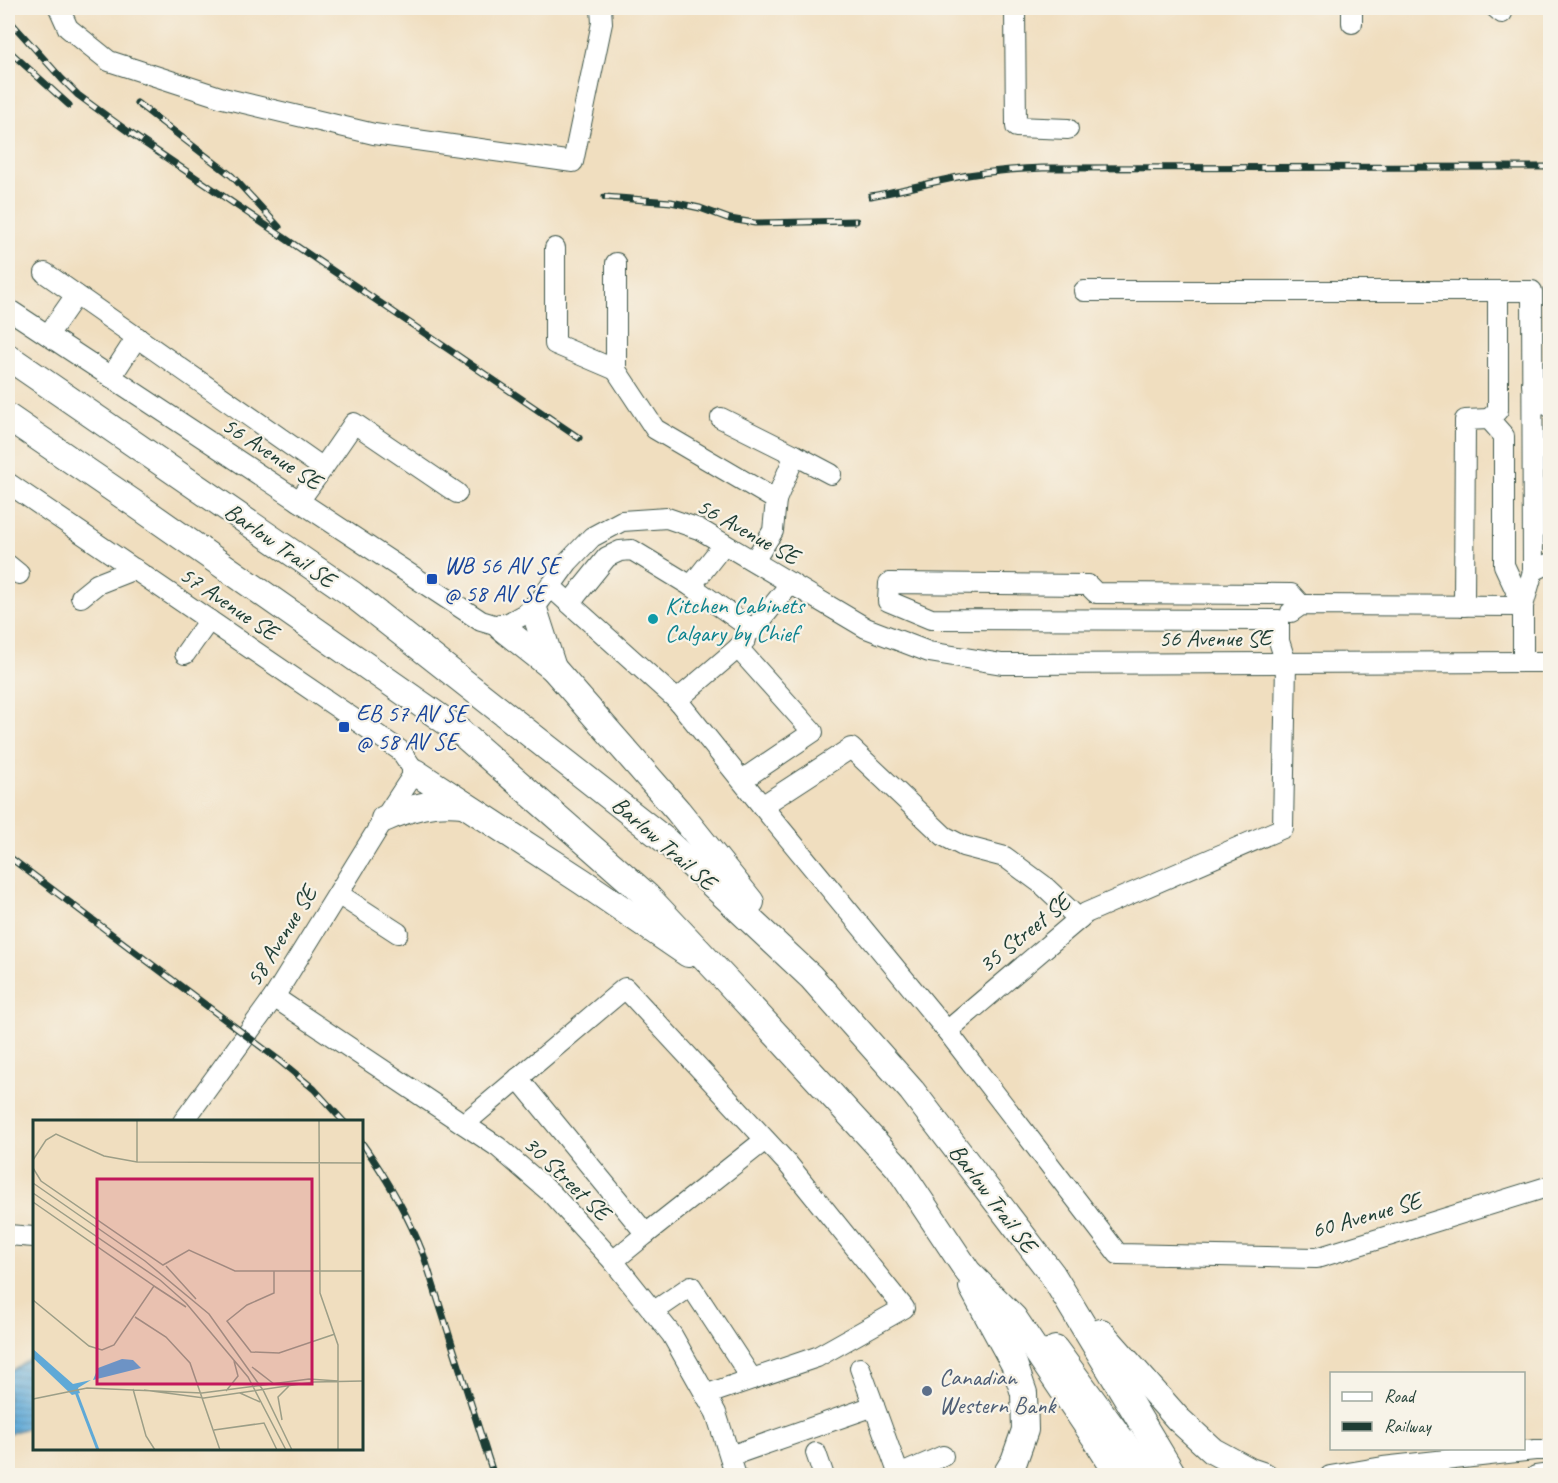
<svg xmlns="http://www.w3.org/2000/svg" width="1558" height="1483" font-family="Caveat,sans-serif">
  <style>
    .water { fill: url(#water-rules); stroke: #3f7386; stroke-width: 1.5 }
    .lines { fill: none; stroke-linecap: round; stroke-linejoin: round }
    .minor-casing { stroke: #3e5549; stroke-width: 22 }
    .major-casing { stroke: #3e5549; stroke-width: 28 }
    .minor { stroke: #fff; stroke-width: 20 }
    .major { stroke: #fff; stroke-width: 26 }
    .rail-casing { stroke: #1f3d34; stroke-width: 7 }
    .rail { stroke: #f7f3e8; stroke-width: 4.5; stroke-dasharray: 14; stroke-linecap: butt }
    .transit-dot { fill: #1a4fb4; stroke: #f7f3e8; stroke-width: 2 }
    .culture-dot { fill: #0f9aa8; stroke: #f7f3e8; stroke-width: 2 }
    .service-dot { fill: #5c6f8a; stroke: #f7f3e8; stroke-width: 2 }
    .labels { text-anchor: middle; stroke-width: 4.5; stroke-linejoin: round; paint-order: stroke }
    .street-label { font-size: 24px; fill: #1f3d34; stroke: #f7f3e8 }
    .transit-label { font-size: 24px; fill: #164399; stroke: #f7f3e8; text-anchor: start }
    .culture-label { font-size: 24px; fill: #0d838f; stroke: #f7f3e8; text-anchor: start }
    .service-label { font-size: 24px; fill: #4e5e75; stroke: #f7f3e8; text-anchor: start }
    .inset-river { fill: none; stroke: #5fa9d7; stroke-width: 3 }
    .inset-road { fill: none; stroke: #9c9e87; stroke-width: 1.5 }
    .view { fill: #c2185b; fill-opacity: 0.15; stroke: #c2185b; stroke-width: 3 }
    .inset-edge { fill: none; stroke: #1f3d34; stroke-width: 3 }
  </style>
  <defs>
    <pattern id="water-rules" width="6" height="5" patternUnits="userSpaceOnUse" patternTransform="scale(1.5)"><rect width="6" height="5" fill="#5fa9d7"/><path d="M0 2.5h6" fill="none" stroke="#4e8baf"/></pattern>
  </defs>
  <rect width="100%" height="100%" fill="#f7f3e8"/>
  <filter id="ink" filterUnits="userSpaceOnUse"><feTurbulence type="fractalNoise" baseFrequency=".0167" numOctaves="2"/><feDisplacementMap in="SourceGraphic" scale="12" xChannelSelector="R" yChannelSelector="G"/><feConvolveMatrix kernelMatrix="1 2 1 2 8 2 1 2 1" color-interpolation-filters="sRGB"/></filter>
  <filter id="wash" filterUnits="userSpaceOnUse"><feTurbulence type="fractalNoise" baseFrequency=".008" numOctaves="4" result="noise"/><feDisplacementMap in="SourceGraphic" scale="24" xChannelSelector="R" yChannelSelector="G"/><feGaussianBlur stdDeviation="1.35" result="paint"/><feColorMatrix in="noise" values="0 0 0 0 0 0 0 0 0 0 0 0 0 0 0 0 0 1.4 0 .05"/><feComposite in="paint" operator="in"/></filter>
  <g filter="url(#wash)">
    <rect width="100%" height="100%" fill="#f0debf"/>
    <polygon class="water" points="34,1356 34,1426 8,1434 8,1373"/>
  </g>
  <g filter="url(#ink)">
    <g class="lines">
      <defs>
        <g id="minor">
          <polyline points="59,8 68,28 109,61 223,98 374,134 573,162 602,23 601,8"/>
          <polyline points="1015,8 1016,127 1068,129"/>
          <polyline points="1496,8 1502,13"/>
          <polyline points="1352,23 1352,8"/>
          <polyline points="555,248 555,344 616,370 616,263"/>
          <polyline points="45,273 323,468 354,423 457,493"/>
          <polyline points="1084,291 1532,291 1533,571 1523,606"/>
          <polyline points="8,309 481,621 501,627 534,609 568,562 592,537 622,521 667,518 699,529 866,628 929,652 1002,664 1550,662"/>
          <polyline points="48,335 76,295"/>
          <polyline points="616,370 655,429 776,500 795,455 831,474"/>
          <polyline points="111,377 137,337"/>
          <polyline points="1532,384 1550,407"/>
          <polyline points="721,418 795,455"/>
          <polyline points="1489,419 1498,410 1498,291"/>
          <polyline points="8,483 401,751 415,772 384,819 274,997 183,1122"/>
          <polyline points="299,501 323,468"/>
          <polyline points="754,561 773,531 776,500"/>
          <polyline points="8,565 19,574"/>
          <polyline points="1533,571 1550,563"/>
          <polyline points="550,586 677,700 762,806"/>
          <polyline points="691,586 753,630 791,583"/>
          <polyline points="81,597 97,584 135,569"/>
          <polyline points="570,603 607,557 620,551 632,550 691,586 724,544"/>
          <polyline points="1301,605 1291,594 1096,593 1088,585 889,583 888,601 931,619 1279,620 1279,641 1286,663 1283,828 1086,913 947,1031 1118,1254 1317,1258 1550,1186"/>
          <polyline points="1464,606 1465,420 1489,419 1504,436 1504,565 1523,606"/>
          <polyline points="1291,612 1301,605 1523,606 1523,662"/>
          <polyline points="738,648 813,732 742,780"/>
          <polyline points="185,654 209,620"/>
          <polyline points="677,700 738,648 746,639"/>
          <polyline points="338,894 398,933"/>
          <polyline points="274,997 498,1147 551,1193 613,1261 672,1335 716,1413 736,1476"/>
          <polyline points="947,1031 762,806 851,748 944,836 963,846 1005,857 1043,885 1079,919"/>
          <polyline points="518,1078 646,1234 613,1261"/>
          <polyline points="464,1124 625,988 788,1164 904,1308 817,1357 705,1395"/>
          <polyline points="646,1234 765,1140"/>
          <polyline points="8,1235 34,1237"/>
          <polyline points="653,1312 691,1286 752,1379"/>
          <polyline points="874,1406 899,1475 898,1476"/>
          <polyline points="816,1453 824,1476"/>
          <polyline points="730,1456 874,1406 860,1368"/>
          <polyline points="899,1475 943,1456"/>
          <polyline points="1330,1476 1383,1467 1535,1450 1550,1450"/>
          <polyline points="1536,1476 1550,1474"/>
        </g>
        <g id="major">
          <polyline points="8,357 352,594 666,841 811,977 912,1091 1052,1274 1174,1476"/>
          <polyline points="8,417 138,506 458,730 647,896 725,979 898,1167 968,1272 1014,1318 1095,1438 1119,1476"/>
          <polyline points="534,609 553,668"/>
          <polyline points="501,627 553,668 678,811 751,902"/>
          <polyline points="415,772 583,882 688,954"/>
          <path d="M384,819C412,807 433,801 463,804"/>
          <polyline points="972,1287 1014,1364 1024,1393 1025,1430 1014,1461 1005,1476"/>
          <polyline points="1101,1332 1178,1419 1213,1451 1250,1471 1265,1476"/>
          <polyline points="1055,1349 1148,1476"/>
        </g>
      </defs>
      <use href="#minor" class="minor-casing"/>
      <use href="#major" class="major-casing"/>
      <use href="#minor" class="minor"/>
      <use href="#major" class="major"/>
      <defs>
        <g id="rail">
          <polyline points="8,19 62,79 78,95 130,133 579,438"/>
          <polyline points="8,50 69,105"/>
          <polyline points="137,103 232,176 279,227"/>
          <path d="M871,196C904,190 936,181 968,175C993,171 1018,169 1043,168L1550,167"/>
          <polyline points="605,197 671,202 700,208 730,219 755,223 856,221"/>
          <polyline points="8,856 280,1061 314,1089 344,1122"/>
          <path d="M362,1143C387,1178 408,1215 424,1256L494,1476"/>
        </g>
      </defs>
      <use href="#rail" class="rail-casing"/>
      <use href="#rail" class="rail"/>
    </g>
  </g>
  <g class="transit-dot">
    <rect x="426" y="573" width="12" height="12" rx="3"/>
    <rect x="338" y="721" width="12" height="12" rx="3"/>
  </g>
  <circle class="culture-dot" cx="653" cy="619" r="6"/>
  <circle class="service-dot" cx="927" cy="1391" r="6"/>
  <g class="labels">
    <g class="street-label">
      <text transform="translate(272 453) rotate(33)" y="8">56 Avenue SE</text>
      <text transform="translate(748 531) rotate(29)" y="8">56 Avenue SE</text>
      <text transform="translate(280 545) rotate(35)" y="8">Barlow Trail SE</text>
      <text transform="translate(229 603) rotate(34)" y="8">57 Avenue SE</text>
      <text x="1215" y="646">56 Avenue SE</text>
      <text transform="translate(664 843) rotate(41)" y="8">Barlow Trail SE</text>
      <text transform="translate(1024 933) rotate(-39)" y="8">35 Street SE</text>
      <text transform="translate(281 936) rotate(-58)" y="8">58 Avenue SE</text>
      <text transform="translate(567 1178) rotate(44)" y="8">30 Street SE</text>
      <text transform="translate(993 1198) rotate(53)" y="8">Barlow Trail SE</text>
      <text transform="translate(1366 1215) rotate(-16)" y="8">60 Avenue SE</text>
    </g>
    <g class="transit-label">
      <text x="444" y="573">WB 56 AV SE<tspan x="444" dy="28">@ 58 AV SE</tspan></text>
      <text x="356" y="721">EB 57 AV SE<tspan x="356" dy="28">@ 58 AV SE</tspan></text>
    </g>
    <g class="culture-label">
      <text x="665" y="613">Kitchen Cabinets<tspan x="665" dy="28">Calgary by Chief</tspan></text>
    </g>
    <g class="service-label">
      <text x="939" y="1385">Canadian<tspan x="939" dy="28">Western Bank</tspan></text>
    </g>
  </g>
  <g transform="translate(33 1120)">
    <rect width="330" height="330" fill="#f0debf"/>
    <path d="M0,229L40,264L58,260L45,268L47,273L39,275L0,238ZM89,239L100,240L108,248L60,260L65,248Z" fill="#5fa9d7"/>
    <path class="inset-river" d="M43,272L65,330"/>
    <path class="inset-road" d="M286,0L287,173L305,225V330M0,40L13,20L23,14L71,36L104,42L330,43M104,42V0M0,48L8,61L130,145L156,130L202,151H330M0,63L112,141L176,194L230,270L259,330M0,73L127,160L153,183L215,257L253,330M0,82L121,166L81,225L69,230L56,226L0,180M133,146L163,179M241,151V173L214,185L194,201L218,232L246,233L302,214M121,166L153,187M102,197L133,217L157,243L187,330M219,247L241,264M100,269L113,316L122,330M111,270L171,278L281,262L330,261M193,271L205,256L201,241M207,273L227,282M0,279L54,268L169,273L276,259L305,261M249,300L245,277L257,265M181,310L231,303L244,330"/>
    <path class="view" d="M64,59H279V264H64Z"/>
    <rect width="330" height="330" class="inset-edge"/>
  </g>
  <rect width="1558" height="1483" fill="none" stroke="#f7f3e8" stroke-width="30"/>
  <rect x="1330" y="1372" width="195" height="78" fill="#f7f3e8" stroke="#a1aaa0" stroke-width="1.5"/>
  <rect x="1342" y="1392" width="30" height="9" fill="#ffffff" stroke="#a1aaa0" stroke-width="1.5"/>
  <text x="1384" y="1402" font-size="18" fill="#1f3d34">Road</text>
  <rect x="1342" y="1422" width="30" height="9" fill="#1f3d34" stroke="#a1aaa0" stroke-width="1.5"/>
  <text x="1384" y="1432" font-size="18" fill="#1f3d34">Railway</text>
</svg>
